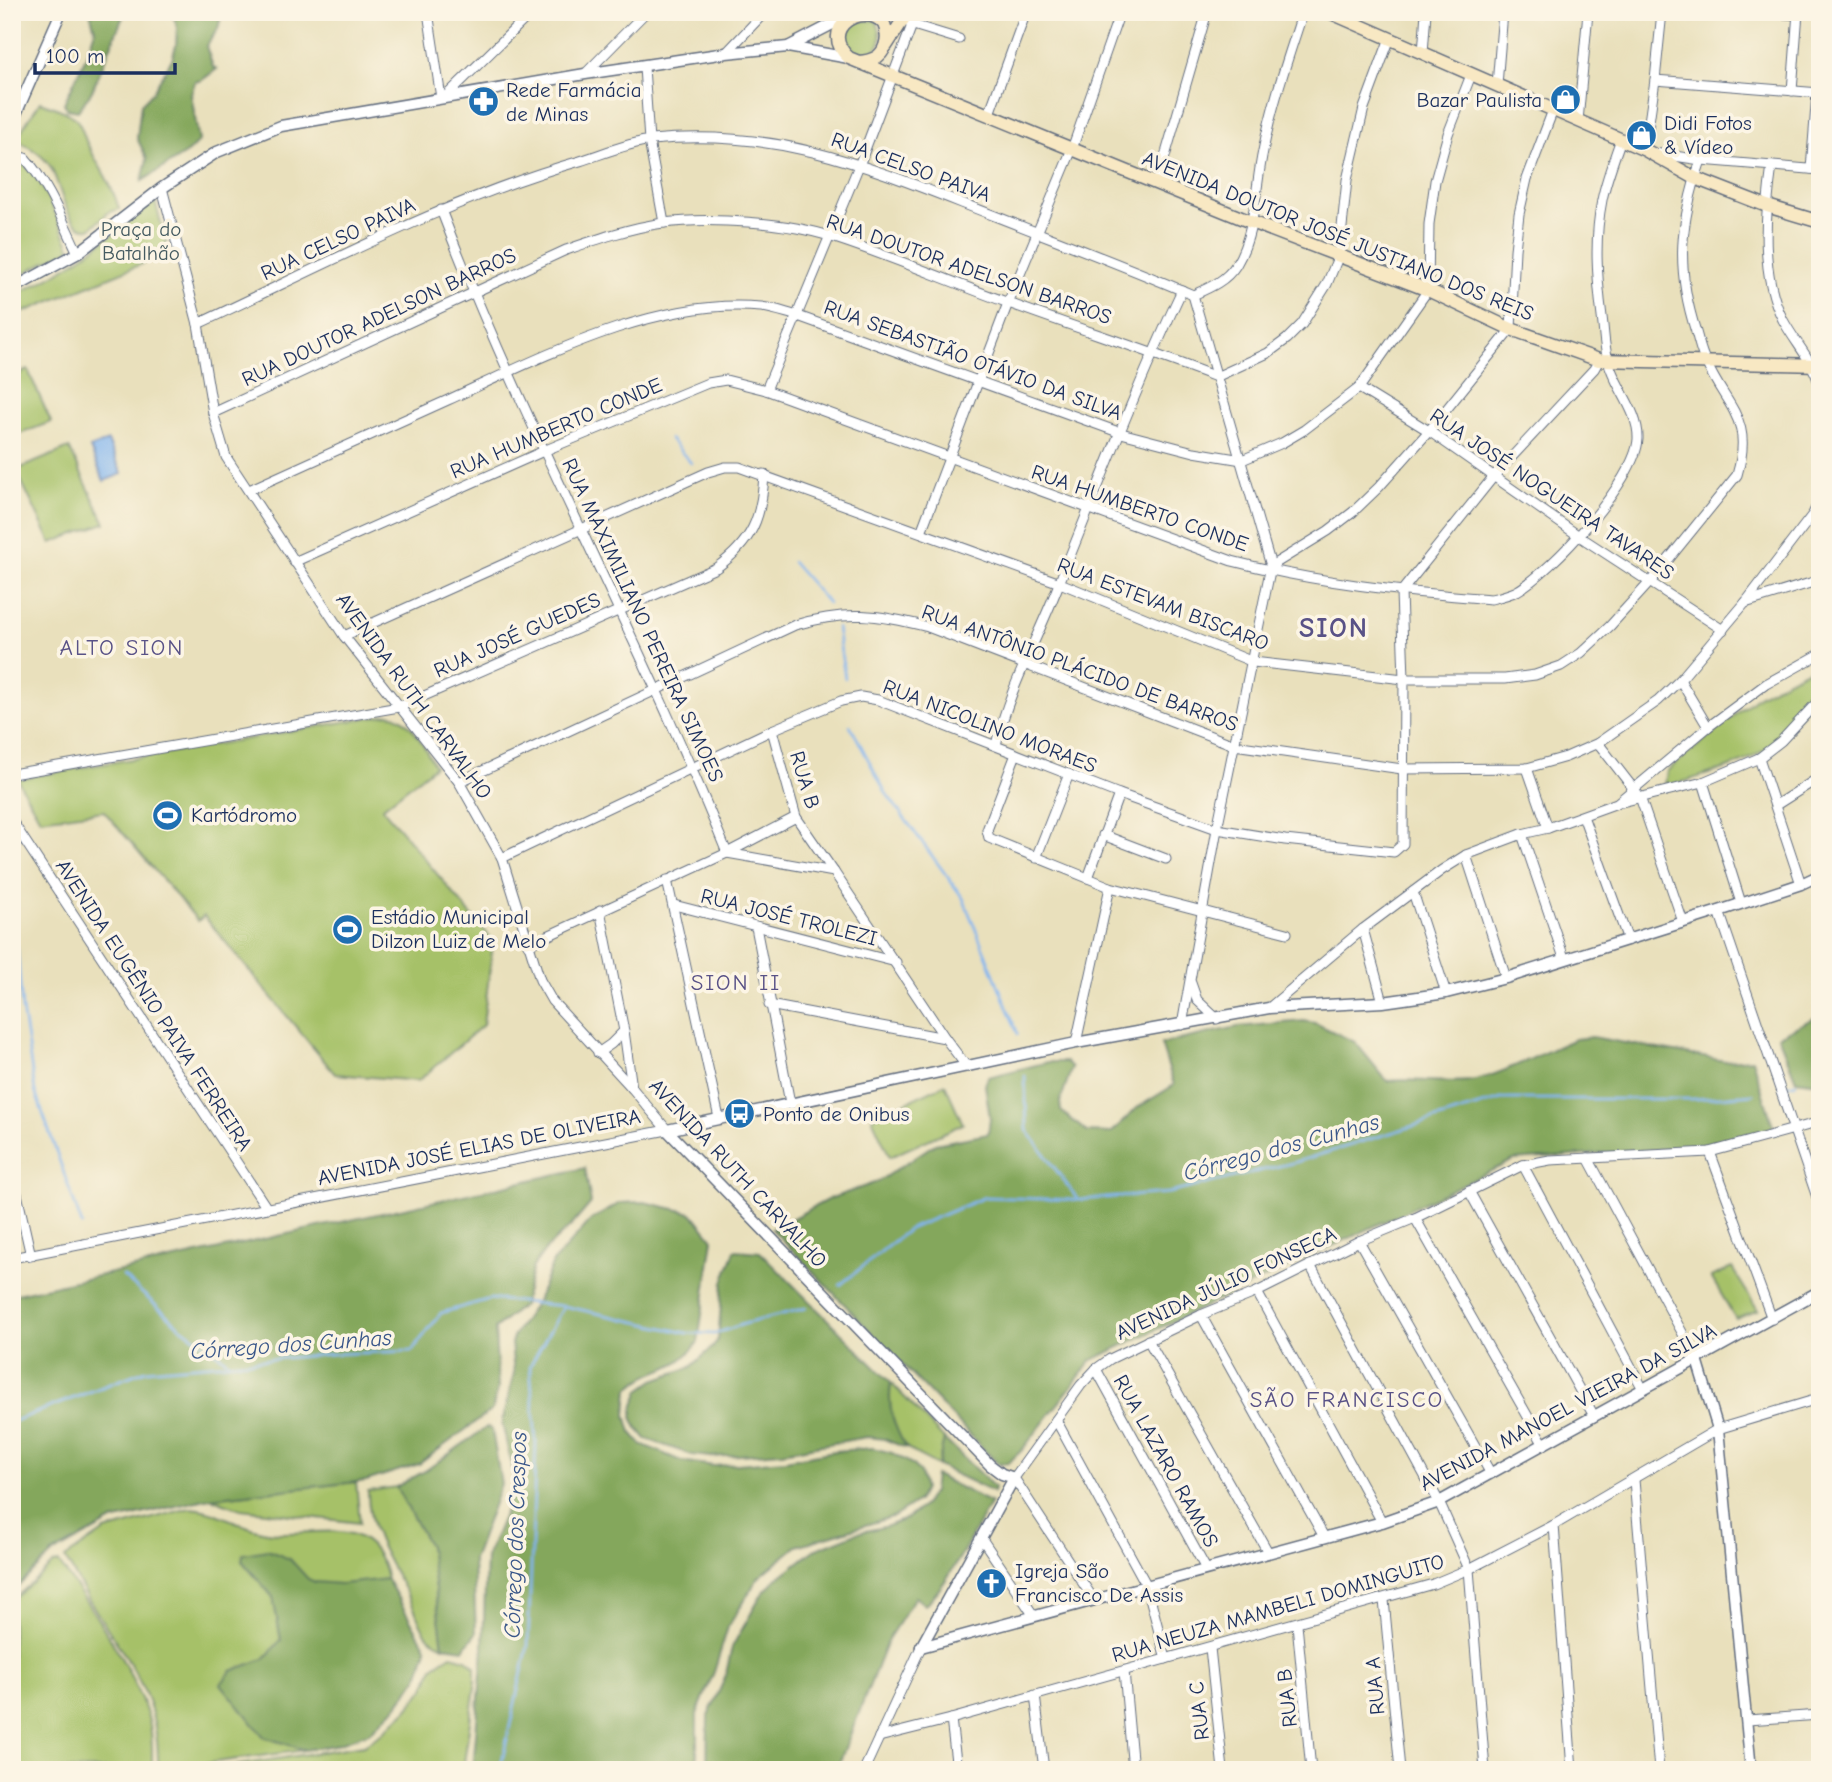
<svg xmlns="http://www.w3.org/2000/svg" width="1832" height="1782" font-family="'Comic Neue',sans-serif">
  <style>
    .green { fill: #a6c168; stroke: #607863; stroke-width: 2 }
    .forest { fill: #84a75c; stroke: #506b5d; stroke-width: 2 }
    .water { fill: #82b5ef; stroke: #4e72a6; stroke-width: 2 }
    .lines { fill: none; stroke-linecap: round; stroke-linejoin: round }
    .stream { stroke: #82b5ef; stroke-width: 2.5 }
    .minor-casing { stroke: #636d7f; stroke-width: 11 }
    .tertiary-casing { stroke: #636d7f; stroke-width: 13 }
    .secondary-casing { stroke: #636d7f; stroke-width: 15 }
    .minor { stroke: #fff; stroke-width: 9 }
    .tertiary { stroke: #fff; stroke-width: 10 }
    .secondary { stroke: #f8e8c3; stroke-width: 12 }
    .labels { text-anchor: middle; stroke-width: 7; stroke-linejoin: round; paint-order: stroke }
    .poi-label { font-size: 21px; fill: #1b2f5e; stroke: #fcf5e5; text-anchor: start }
    .street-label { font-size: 21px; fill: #1b2f5e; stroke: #fcf5e5 }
    .park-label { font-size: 21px; fill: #455b61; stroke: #fcf5e5 }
    .neighbourhood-label { font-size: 23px; letter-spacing: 2px; fill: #595287; stroke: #fcf5e5 }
    .water-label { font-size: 23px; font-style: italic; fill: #3a578a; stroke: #fcf5e5 }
    .district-label { font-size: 28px; font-weight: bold; letter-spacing: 2px; fill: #595287; stroke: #fcf5e5 }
  </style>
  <rect width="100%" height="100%" fill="#fcf5e5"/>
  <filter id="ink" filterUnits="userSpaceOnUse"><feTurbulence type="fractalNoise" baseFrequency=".0143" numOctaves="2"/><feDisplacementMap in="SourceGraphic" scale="14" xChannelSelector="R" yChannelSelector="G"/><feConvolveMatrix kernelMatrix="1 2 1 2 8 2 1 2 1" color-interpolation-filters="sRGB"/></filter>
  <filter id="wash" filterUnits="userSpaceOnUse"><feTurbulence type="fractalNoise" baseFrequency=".00686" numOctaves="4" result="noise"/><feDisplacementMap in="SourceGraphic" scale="28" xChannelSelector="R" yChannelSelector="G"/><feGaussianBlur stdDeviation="1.57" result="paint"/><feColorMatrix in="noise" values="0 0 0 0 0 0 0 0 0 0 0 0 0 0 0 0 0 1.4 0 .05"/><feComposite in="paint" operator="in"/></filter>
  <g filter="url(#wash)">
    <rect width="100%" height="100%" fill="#e9e0bc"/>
    <g class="green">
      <path d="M876,20C883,36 884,47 866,56L854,54L843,41L848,21Z"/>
      <path d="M40,102C52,106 65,110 75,118C82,124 83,135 87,143C98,166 112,183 119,209L109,212L90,229C65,230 61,183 50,166C43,155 30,148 19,141V134Z"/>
      <path d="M18,161C42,172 59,225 71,249L12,279V162Z"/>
      <path d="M155,201L169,253L12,317V295C66,275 110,235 155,201Z"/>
      <polygon points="28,370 51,422 20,434 12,418 12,376"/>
      <polygon points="69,448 105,523 51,543 16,470"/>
      <path d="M1820,663V691C1803,710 1787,732 1767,748C1742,767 1704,774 1674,785L1665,783L1667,771L1758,696Z"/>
      <path d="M389,714C412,717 424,748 435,766L382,808L493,941L483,1025L418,1081L335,1074L204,916L198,921L104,811L40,819L17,779Z"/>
      <polygon points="945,1084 963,1124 890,1157 872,1118"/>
      <polygon points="1732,1268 1758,1310 1736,1319 1711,1277"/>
      <path d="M891,1383L944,1439L938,1466C929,1460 918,1456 909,1449C891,1436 888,1403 891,1383Z"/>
      <polygon points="356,1482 360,1523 241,1509 210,1498"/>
      <path d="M396,1487L429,1546L443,1646C438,1643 433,1641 429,1637C421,1629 419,1618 414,1608C396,1571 367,1534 368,1491Z"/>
      <path d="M190,1508C217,1509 240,1528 267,1532C316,1539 371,1509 387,1579C368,1581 326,1590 309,1580C302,1575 295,1566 290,1559L242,1561L273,1597L281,1640L264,1659L231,1671L264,1737L305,1750L158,1770C161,1694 126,1660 89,1600C81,1586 73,1572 65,1558L105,1531Z"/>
      <path d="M59,1563C92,1609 128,1660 147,1714C153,1731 152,1751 152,1769L12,1770V1605L15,1598L53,1564Z"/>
      <polygon points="451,1655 466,1659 475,1667 475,1687 463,1770 209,1770 364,1745 381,1734 407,1710 425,1688 433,1667"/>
    </g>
    <g class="forest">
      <polygon points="90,12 125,12 92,91 78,111 67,109 64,103 86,57 95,30"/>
      <polygon points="169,12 222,12 218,29 206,46 213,67 217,69 202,80 195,82 191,94 199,141 188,152 142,181 147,159 137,138 141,104 152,93 172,59 176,45 177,27 174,18"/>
      <polygon points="1820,1015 1820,1083 1796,1080 1778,1036"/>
      <path d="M1304,1021L1315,1023L1355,1042L1387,1081C1415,1078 1441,1084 1469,1081C1497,1077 1546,1051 1575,1039L1592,1037L1725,1061L1752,1059L1774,1129L1711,1146L1514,1160L1092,1360L1022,1450L1008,1463L999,1464L993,1459L772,1229L829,1199L877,1182L935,1144L988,1134L990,1118L985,1085L988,1077L1048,1062H1066L1072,1067L1060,1102L1061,1111L1087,1132L1111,1133L1137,1108L1174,1085L1161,1044L1237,1027Z"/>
      <polygon points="585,1168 591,1203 573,1224 547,1248 533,1267 523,1305 495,1329 498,1388 492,1410 419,1464 366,1481 210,1498 112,1521 52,1554 12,1592 12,1295"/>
      <path d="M644,1202L692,1213L713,1239L698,1342C677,1373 653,1366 628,1389L626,1415L631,1432L641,1444L681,1461L714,1466L785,1460L835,1451L873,1448L892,1453L912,1464L920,1473L924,1489L918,1501L895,1516L797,1546L758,1578L728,1627L714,1672L697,1714V1770H473L483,1649L486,1557L516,1486L502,1423L514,1373L511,1343L514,1335L537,1301L553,1262L591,1220L620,1203Z"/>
      <path d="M735,1250L760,1252L891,1383C887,1409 894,1426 906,1448L884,1439L867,1437L782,1452L711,1457L692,1455L646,1439L637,1428L632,1417L634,1405L640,1390L654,1380L691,1367L714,1346L718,1339L723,1282Z"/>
      <polygon points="487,1427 492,1430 501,1484 473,1560 476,1633 464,1649 443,1646 429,1546 396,1487 425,1471"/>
      <polygon points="944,1439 994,1487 993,1492 938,1466"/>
      <path d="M935,1475L991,1503C972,1533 950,1582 925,1605L915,1597L888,1639L838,1766L835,1770H707L708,1716L725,1678L732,1647L762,1594L774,1581L814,1550L856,1533L888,1526L908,1518L924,1505L933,1492Z"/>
      <polygon points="267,1550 290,1559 308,1579 315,1582 341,1584 387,1579 427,1649 418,1677 398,1705 369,1733 334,1745 305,1750 264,1737 221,1684 231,1671 264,1659 281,1640 273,1597 242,1561 243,1554"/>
    </g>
    <polygon class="water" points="108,441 122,474 104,481 90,448"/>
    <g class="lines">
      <g class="stream">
        <polyline points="614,398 627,406"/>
        <polyline points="670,439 691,463"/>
        <polyline points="792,562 828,603"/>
        <polyline points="837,628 845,678"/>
        <polyline points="850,725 886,793 963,898 1018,1034"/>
        <polyline points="12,940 17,948 22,1009 35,1091 82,1225"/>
        <polyline points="1025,1076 1027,1130 1078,1200"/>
        <polyline points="1782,1087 1796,1083"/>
        <polyline points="123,1276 179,1326 229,1362"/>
        <polyline points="840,1285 909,1229 985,1197 1078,1200 1169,1193 1296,1162 1501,1099 1695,1099 1753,1094"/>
        <polyline points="12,1422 146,1370 332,1354 412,1351 441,1313 490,1299 564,1306 687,1333 714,1334 744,1324 806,1308"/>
        <polyline points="500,1770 528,1645 536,1442 530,1366 564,1306"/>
      </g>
    </g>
  </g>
  <g filter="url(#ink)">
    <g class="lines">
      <defs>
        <g id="minor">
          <polyline points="428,12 441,98"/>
          <polyline points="1759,12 1798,15"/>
          <polyline points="910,24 959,39"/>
          <polyline points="726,53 765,12"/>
          <polyline points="1423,53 1426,12"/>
          <polyline points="644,67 649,141 664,223"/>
          <polyline points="585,74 646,12"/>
          <polyline points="1655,80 1820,93"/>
          <polyline points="1497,85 1503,12"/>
          <polyline points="1792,91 1798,12"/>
          <polyline points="445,97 532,12"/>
          <polyline points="989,114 1026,12"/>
          <polyline points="1578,121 1588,12"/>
          <polyline points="1645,150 1655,80 1662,12"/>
          <polyline points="1654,153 1701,160 1820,170"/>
          <path d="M12,156L25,158C49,185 62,220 78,253"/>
          <path d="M1772,166C1765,215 1760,274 1783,320C1796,344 1811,358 1820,385"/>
          <polyline points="1811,169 1817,93"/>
          <polyline points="1157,184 1207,12"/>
          <path d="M441,210C525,430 639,636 727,853L834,872L945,1038L967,1067"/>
          <path d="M198,324C323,266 447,199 580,161C602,154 628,143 651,140C784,127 876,170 995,216C1061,242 1128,267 1193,295C1209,288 1226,281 1236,265C1256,232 1255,188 1263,151C1272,104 1288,58 1303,12"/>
          <polyline points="1359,388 1429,431 1579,536 1723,630"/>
          <polyline points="766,390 860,163 912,25"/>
          <path d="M213,413L566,250C598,239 629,228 663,223C710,217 787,222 832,237C891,256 948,281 1006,302C1076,328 1147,350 1216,377L1268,353L1287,339L1302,324L1327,284L1339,255L1347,180L1364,108L1390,38"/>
          <path d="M249,490C315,460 382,430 448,400C542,357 656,297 761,307C773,308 786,313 798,316L1121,433L1194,452L1242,460L1282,443L1304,430L1359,388L1428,290L1429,224L1435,181L1448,134L1471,75"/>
          <polyline points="921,532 1008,303 1072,149 1120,12"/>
          <path d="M294,562L546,450L708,383L726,380L766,390L1232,561C1317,583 1404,592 1491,599C1500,597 1508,595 1517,591C1552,571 1636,480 1638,439C1639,411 1614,386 1608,360C1604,346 1604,331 1602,317C1597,277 1594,240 1602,200C1606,180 1614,159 1621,139"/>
          <polyline points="1271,566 1328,531 1353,512 1379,487 1429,431 1511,329 1515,250 1519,214 1527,179 1553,110"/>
          <polyline points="1745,603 1820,580"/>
          <path d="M344,636L708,472L725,467H739L1060,583L1253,662L1404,679H1505L1535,675L1561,666L1581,653L1610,626L1651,581L1737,475C1754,418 1727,409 1706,362C1701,353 1699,342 1696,332C1675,267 1680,223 1701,160"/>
          <polyline points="1680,680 1708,727"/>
          <polyline points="772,730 796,817 834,872"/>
          <polyline points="1598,743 1640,797 1683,922"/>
          <path d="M996,745C1009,688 1039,636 1060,581C1099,484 1137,385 1182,290"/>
          <polyline points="1016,754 987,830 989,838 1110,887 1287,933"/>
          <polyline points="1759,758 1801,884"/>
          <polyline points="1527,768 1548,828"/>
          <path d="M12,774L399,707L716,568C752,542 762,518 764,474"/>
          <path d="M459,782L795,625C846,610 878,614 928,627L1234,745L1402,769L1527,768L1566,757L1598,743L1658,701L1680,680L1745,603L1813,514L1820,500"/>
          <polyline points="1703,782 1741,903"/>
          <polyline points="1622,802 1703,782 1759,758 1781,741 1820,699"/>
          <polyline points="1776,805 1820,777"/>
          <polyline points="1583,816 1628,940"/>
          <polyline points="12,821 266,1207"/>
          <polyline points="1522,834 1564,958"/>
          <polyline points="1103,835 1166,859"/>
          <polyline points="1466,855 1506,978"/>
          <polyline points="502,858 772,730 841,701 861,697 878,700 1119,794 1217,829 1285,840 1394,852 1403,844 1404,679 1401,592 1494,476 1594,369 1599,360"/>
          <polyline points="1036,858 1069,774"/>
          <polyline points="1088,878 1119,794"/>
          <polyline points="667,880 719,1118"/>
          <polyline points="1413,892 1446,993"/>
          <polyline points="674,905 896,962"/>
          <polyline points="600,910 624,1031 632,1088"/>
          <polyline points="1719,911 1820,1206"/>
          <polyline points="756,927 790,1103"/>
          <polyline points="1363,929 1383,1002"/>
          <polyline points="528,945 727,853 796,817"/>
          <polyline points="1191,983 1197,1000 1217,1019"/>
          <polyline points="769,1005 945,1038"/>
          <polyline points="1269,1008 1363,929 1442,870 1466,855 1522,834 1548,828 1617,803 1708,727 1766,684 1820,654"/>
          <polyline points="1182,1025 1217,829 1271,566 1193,295"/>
          <polyline points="1076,1043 1110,887"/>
          <polyline points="598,1053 611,1044 624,1031"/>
          <polyline points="1710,1152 1772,1319"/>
          <polyline points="1588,1158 1697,1360"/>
          <polyline points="1523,1165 1643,1389"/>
          <polyline points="12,1172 31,1256"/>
          <polyline points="1469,1191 1594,1416"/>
          <polyline points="1415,1218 1544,1445"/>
          <polyline points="1359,1241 1491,1474"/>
          <polyline points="12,1258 667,1130 632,1088 552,1001 540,980 502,858 459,782 344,636 226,457 213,413 198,324 162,188"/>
          <polyline points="1310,1265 1439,1502 1469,1569 1485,1770"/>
          <polyline points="1257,1292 1382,1522"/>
          <polyline points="1201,1315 1324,1537"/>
          <polyline points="1148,1340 1268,1552"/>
          <polyline points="1096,1369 1206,1569"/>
          <polyline points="1056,1420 1147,1586 1166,1659"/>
          <polyline points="1634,1480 1659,1770"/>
          <polyline points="1554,1525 1572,1770"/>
          <polyline points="982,1539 1034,1616"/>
          <polyline points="1094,1600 1014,1478 1081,1385 1096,1369 1110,1359 1201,1315 1257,1292 1359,1241 1415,1218 1523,1165 1550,1160 1710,1152 1820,1122"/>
          <polyline points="1384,1600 1400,1770"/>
          <polyline points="1297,1624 1311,1770"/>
          <polyline points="1210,1648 1223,1770"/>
          <polyline points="1124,1671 1133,1770"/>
          <polyline points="1035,1695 1044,1770"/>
          <polyline points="951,1719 957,1770"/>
          <polyline points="1747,1720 1820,1715"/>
          <polyline points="879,1737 951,1719 1433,1584 1469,1569 1554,1525 1718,1429 1811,1401 1820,1407"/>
          <polyline points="864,1770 921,1647"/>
        </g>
        <g id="tertiary">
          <polyline points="788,47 849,58"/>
          <polyline points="12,123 61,12"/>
          <polyline points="12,289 78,253 162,188 217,152 281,126 585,74 726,53 788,47 848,16"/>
          <polyline points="667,1130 1076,1043 1269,1008 1383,1002 1446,993 1506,978 1719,911 1801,884 1820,875"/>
          <polyline points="667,1130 990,1465 1002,1474 1014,1478 921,1647"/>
          <polyline points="1697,1360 1718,1429 1751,1770"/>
          <polyline points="921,1647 1382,1522 1439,1502 1820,1291"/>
        </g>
        <g id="secondary">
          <polyline points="1329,12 1645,150 1695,178 1767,206 1820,222"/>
          <polyline points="886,46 908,12"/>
          <path d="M859,62C871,61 881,58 885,46C888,38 887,31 884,24C865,0 816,28 849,58L1251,222L1428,290L1511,329L1599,360L1820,365"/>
        </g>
      </defs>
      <use href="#minor" class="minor-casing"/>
      <use href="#tertiary" class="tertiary-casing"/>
      <use href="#secondary" class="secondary-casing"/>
      <use href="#minor" class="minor"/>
      <use href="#tertiary" class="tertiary"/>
      <use href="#secondary" class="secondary"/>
    </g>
  </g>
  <defs>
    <symbol id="shop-disc" viewBox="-11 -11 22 22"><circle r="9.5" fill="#1f6fb2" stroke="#fcf5e5"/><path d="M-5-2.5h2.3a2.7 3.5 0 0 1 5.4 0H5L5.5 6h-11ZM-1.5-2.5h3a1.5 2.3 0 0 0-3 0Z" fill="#fff"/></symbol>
    <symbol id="pharmacy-disc" viewBox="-11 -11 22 22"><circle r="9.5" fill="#1f6fb2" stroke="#fcf5e5"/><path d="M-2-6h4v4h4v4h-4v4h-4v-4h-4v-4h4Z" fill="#fff"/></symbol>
    <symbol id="stadium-disc" viewBox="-11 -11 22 22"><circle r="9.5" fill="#1f6fb2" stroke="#fcf5e5"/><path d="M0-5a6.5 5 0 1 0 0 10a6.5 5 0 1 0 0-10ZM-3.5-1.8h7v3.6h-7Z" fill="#fff"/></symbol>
    <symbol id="bus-disc" viewBox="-11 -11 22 22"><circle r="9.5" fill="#1f6fb2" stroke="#fcf5e5"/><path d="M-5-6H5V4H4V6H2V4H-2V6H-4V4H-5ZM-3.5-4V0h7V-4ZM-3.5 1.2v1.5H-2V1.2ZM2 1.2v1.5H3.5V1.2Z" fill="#fff"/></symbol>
    <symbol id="church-disc" viewBox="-11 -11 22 22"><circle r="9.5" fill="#1f6fb2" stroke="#fcf5e5"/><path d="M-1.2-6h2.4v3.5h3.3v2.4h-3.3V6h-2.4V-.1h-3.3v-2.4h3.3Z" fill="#fff"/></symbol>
  </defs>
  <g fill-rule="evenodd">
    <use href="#shop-disc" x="1548" y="82" width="35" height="35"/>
    <use href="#pharmacy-disc" x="466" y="84" width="35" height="35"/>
    <use href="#shop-disc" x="1624" y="118" width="35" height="35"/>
    <use href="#stadium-disc" x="150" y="798" width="35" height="35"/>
    <use href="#stadium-disc" x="330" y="912" width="35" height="35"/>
    <use href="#bus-disc" x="722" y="1096" width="35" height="35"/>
    <use href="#church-disc" x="974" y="1566" width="35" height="35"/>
  </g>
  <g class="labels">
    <g class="poi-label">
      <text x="506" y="97">Rede Farmácia<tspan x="506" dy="24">de Minas</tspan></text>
      <text x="1542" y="107" text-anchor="end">Bazar Paulista</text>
      <text x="1664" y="130">Didi Fotos<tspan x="1664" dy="24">&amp; Vídeo</tspan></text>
      <text x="191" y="822">Kartódromo</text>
      <text x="371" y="924">Estádio Municipal<tspan x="371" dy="24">Dilzon Luiz de Melo</tspan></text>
      <text x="763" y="1121">Ponto de Onibus</text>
      <text x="1015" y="1578">Igreja São<tspan x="1015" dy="24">Francisco De Assis</tspan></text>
    </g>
    <g class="street-label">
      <text transform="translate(911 167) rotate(20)" y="7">RUA CELSO PAIVA</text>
      <text transform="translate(1338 236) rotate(22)" y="7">AVENIDA DOUTOR JOSÉ JUSTIANO DOS REIS</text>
      <text transform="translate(338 239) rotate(-25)" y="7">RUA CELSO PAIVA</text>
      <text transform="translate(969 269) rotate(19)" y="7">RUA DOUTOR ADELSON BARROS</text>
      <text transform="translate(379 317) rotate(-25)" y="7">RUA DOUTOR ADELSON BARROS</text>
      <text transform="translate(973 360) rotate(20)" y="7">RUA SEBASTIÃO OTÁVIO DA SILVA</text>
      <text transform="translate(556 428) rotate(-23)" y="7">RUA HUMBERTO CONDE</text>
      <text transform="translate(1552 494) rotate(34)" y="7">RUA JOSÉ NOGUEIRA TAVARES</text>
      <text transform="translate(1140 508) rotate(19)" y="7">RUA HUMBERTO CONDE</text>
      <text transform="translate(1163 604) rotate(21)" y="7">RUA ESTEVAM BISCARO</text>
      <text transform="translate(643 620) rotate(65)" y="7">RUA MAXIMILIANO PEREIRA SIMOES</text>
      <text transform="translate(517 635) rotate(-24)" y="7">RUA JOSÉ GUEDES</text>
      <text transform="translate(1080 668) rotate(20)" y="7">RUA ANTÔNIO PLÁCIDO DE BARROS</text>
      <text transform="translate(414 696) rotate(54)" y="7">AVENIDA RUTH CARVALHO</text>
      <text transform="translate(990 726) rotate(21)" y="7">RUA NICOLINO MORAES</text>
      <text transform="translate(805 780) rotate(73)" y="7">RUA B</text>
      <text transform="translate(789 917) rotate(14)" y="7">RUA JOSÉ TROLEZI</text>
      <text transform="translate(154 1005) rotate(57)" y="7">AVENIDA EUGÊNIO PAIVA FERREIRA</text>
      <text transform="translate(479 1147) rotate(-11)" y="7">AVENIDA JOSÉ ELIAS DE OLIVEIRA</text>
      <text transform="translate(738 1173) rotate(47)" y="7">AVENIDA RUTH CARVALHO</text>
      <text transform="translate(1226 1283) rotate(-25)" y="7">AVENIDA JÚLIO FONSECA</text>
      <text transform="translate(1568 1407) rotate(-28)" y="7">AVENIDA MANOEL VIEIRA DA SILVA</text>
      <text transform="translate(1166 1461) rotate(61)" y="7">RUA LAZARO RAMOS</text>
      <text transform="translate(1278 1608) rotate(-16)" y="7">RUA NEUZA MAMBELI DOMINGUITO</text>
      <text transform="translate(1375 1686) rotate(-95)" y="7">RUA A</text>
      <text transform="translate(1287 1698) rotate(-96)" y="7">RUA B</text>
      <text transform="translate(1199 1711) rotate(-96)" y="7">RUA C</text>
    </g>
    <g class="park-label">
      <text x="141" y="236">Praça do<tspan x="141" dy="24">Batalhão</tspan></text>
    </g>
    <g class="neighbourhood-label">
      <text x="122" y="655">ALTO SION</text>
      <text x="736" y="990">SION II</text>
      <text x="1347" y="1407">SÃO FRANCISCO</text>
    </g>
    <g class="water-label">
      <text transform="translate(1281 1147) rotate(-15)" y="8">Córrego dos Cunhas</text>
      <text transform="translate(291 1344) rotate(-4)" y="8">Córrego dos Cunhas</text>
      <text transform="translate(515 1535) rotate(-88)" y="8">Córrego dos Crespos</text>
    </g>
    <g class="district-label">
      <text x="1334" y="637">SION</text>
    </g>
  </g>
  <rect width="1832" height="1782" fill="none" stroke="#fcf5e5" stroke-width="42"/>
  <path d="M35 63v10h140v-10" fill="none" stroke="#1b2f5e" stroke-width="3.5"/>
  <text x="46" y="63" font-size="21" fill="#1b2f5e" stroke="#fcf5e5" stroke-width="5" paint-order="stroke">100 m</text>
</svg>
